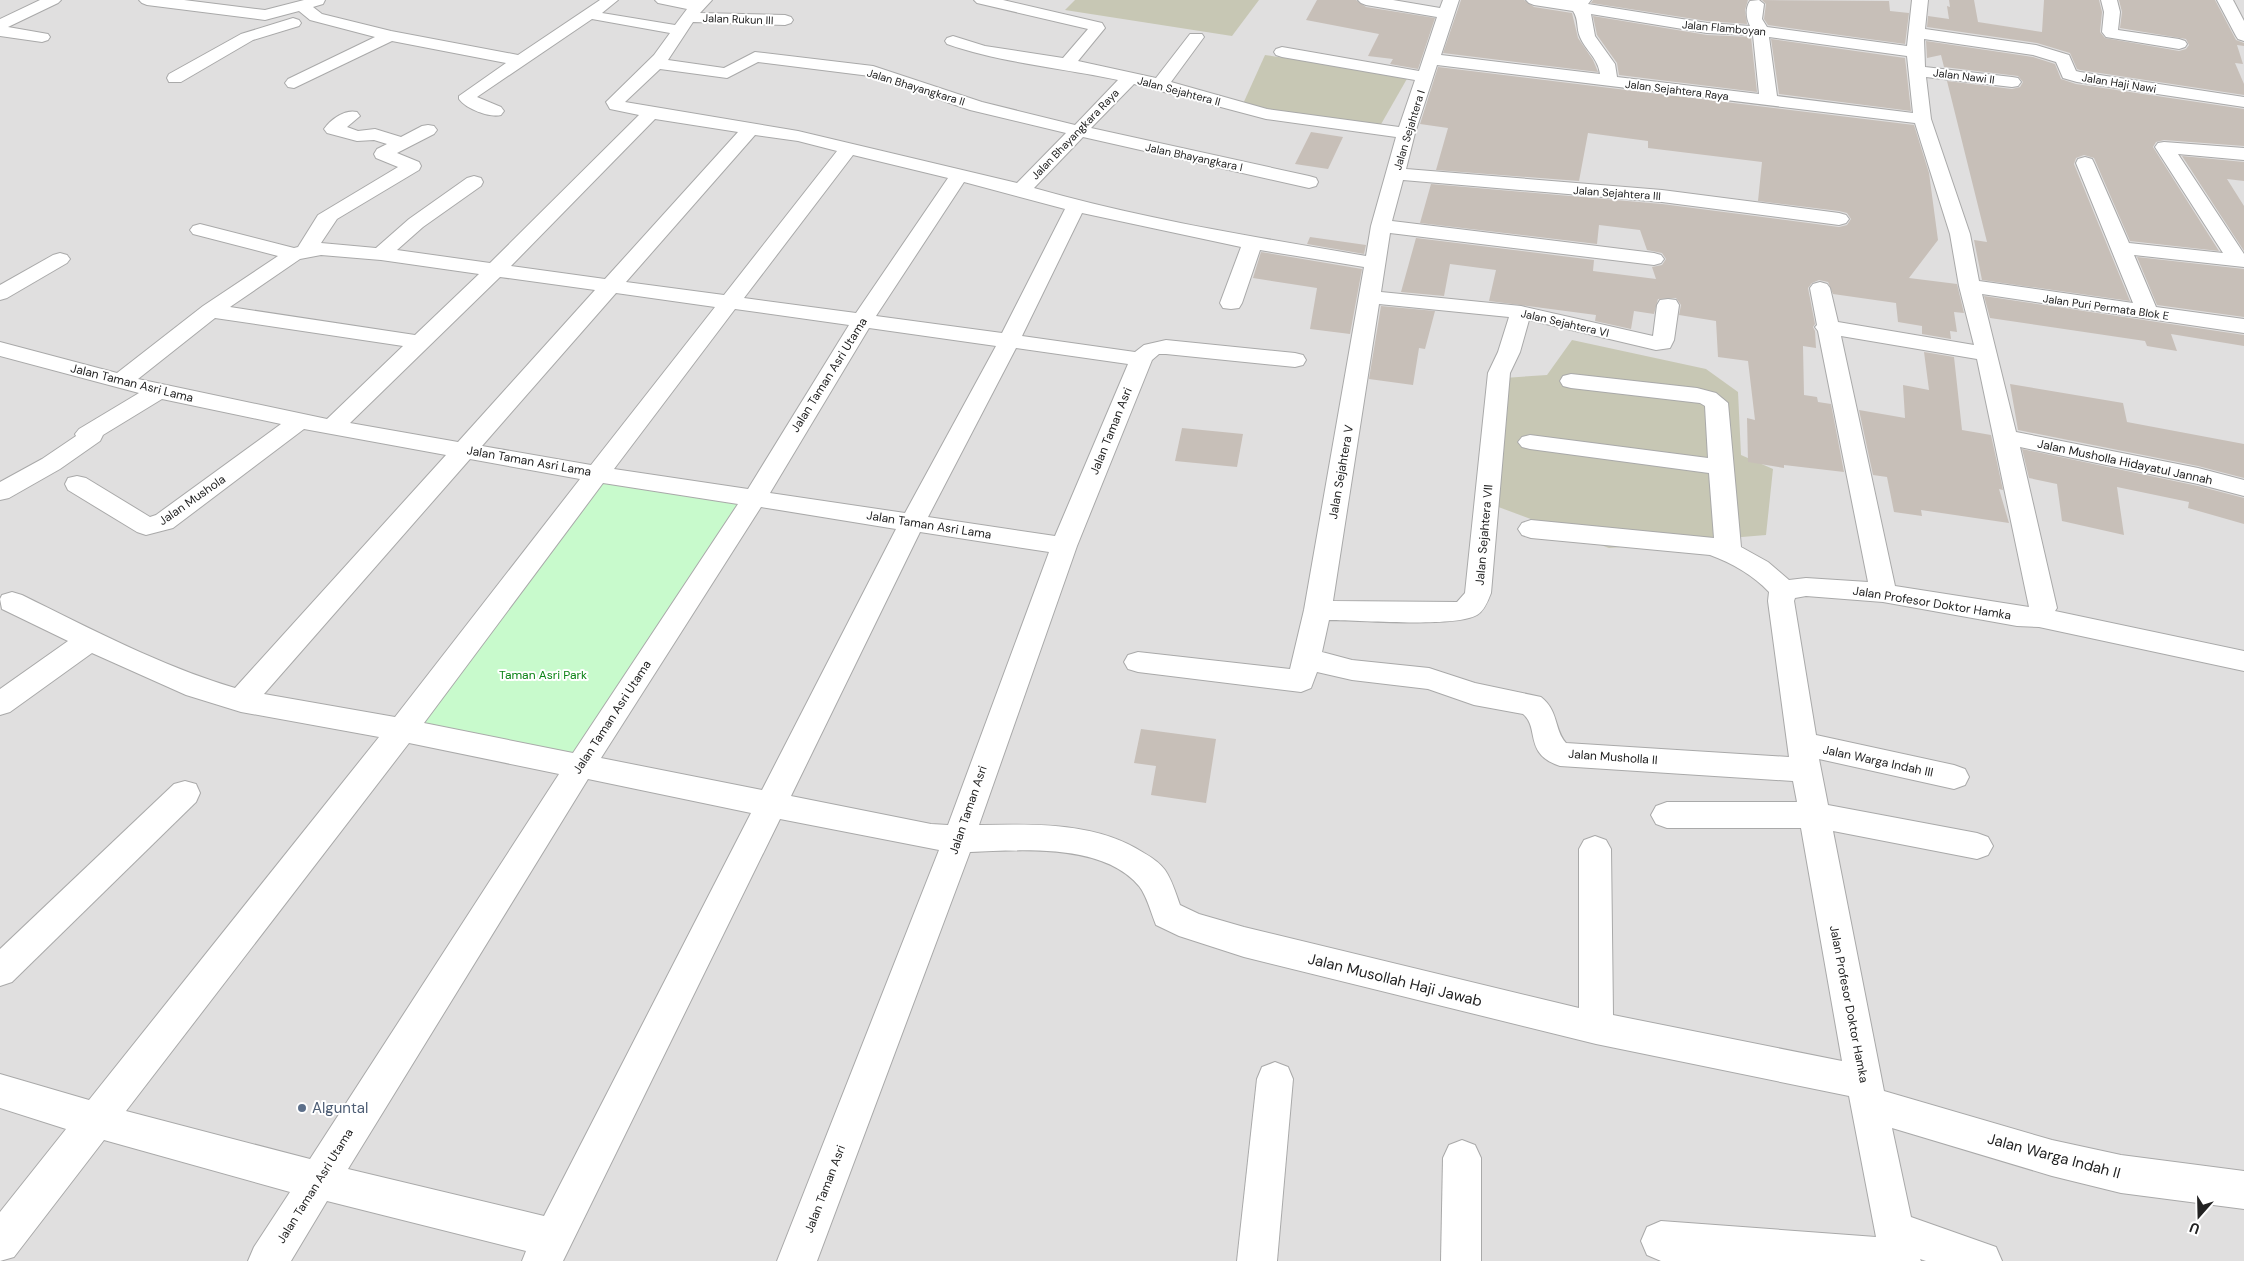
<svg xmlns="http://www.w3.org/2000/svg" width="2244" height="1261" font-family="'DM Sans',sans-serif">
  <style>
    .residential { fill: #e0dfdf }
    .construction { fill: #c7c7b4 }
    .park { fill: #c8facc }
    .building { fill: #c7bfb8 }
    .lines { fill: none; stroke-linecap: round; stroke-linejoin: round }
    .minor-casing { stroke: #a9a9a9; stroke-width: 2 }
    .minor { fill: #fff; fill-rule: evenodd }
    .service-dot { fill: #5c6f8a; stroke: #fff; stroke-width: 2 }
    .labels { text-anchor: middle; stroke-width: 4; stroke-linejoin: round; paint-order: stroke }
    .far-street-label { font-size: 11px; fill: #222; stroke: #fff }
    .street-label { font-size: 12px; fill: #222; stroke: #fff }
    .park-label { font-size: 12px; fill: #0c8416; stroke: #fff }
    .near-street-label { font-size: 15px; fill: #222; stroke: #fff }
    .near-service-label { font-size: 15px; fill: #4e5e75; stroke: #fff; text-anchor: start }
  </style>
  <rect width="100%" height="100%" fill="#f2efe9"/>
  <rect class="residential" x="0" y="0" width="2244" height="1261"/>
  <g class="construction">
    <polygon points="1075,0 1259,0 1232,36 1065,10"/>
    <polygon points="1265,55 1408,77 1380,126 1242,106"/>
    <polygon points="1572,340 1706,369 1738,392 1741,455 1773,469 1766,535 1609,548 1493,505 1504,378 1547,375"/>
  </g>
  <polygon class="park" points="594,471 759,495 581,765 403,729"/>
  <g class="building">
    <polygon points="1317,0 1356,0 1366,7 1435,18 1418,69 1390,64 1393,59 1368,56 1379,34 1306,20"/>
    <polygon points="1461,0 1524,0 1534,7 1572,13 1578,38 1593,60 1598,72 1443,53"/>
    <polygon points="1593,0 1748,0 1745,10 1747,24 1707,21 1591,3"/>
    <polygon points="1762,0 1889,1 1890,11 1909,13 1905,44 1768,25 1764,19 1766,4"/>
    <polygon points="1949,0 1974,0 1978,22 2042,32 2044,0 2099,0 2102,12 2100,32 2105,38 2179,51 2186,49 2189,45 2186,39 2120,28 2122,12 2119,0 2215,0 2236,40 2244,43 2244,46 2237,45 2243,64 2235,63 2244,84 2244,95 2080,70 2077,69 2070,53 2037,43 1927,27 1928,16 1949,19 1947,6 1950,7"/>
    <polygon points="1593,16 1707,35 1751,37 1757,92 1619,75 1617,63 1597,35"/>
    <polygon points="1771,39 1905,58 1911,111 1779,94"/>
    <polygon points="1926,41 2033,57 2055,64 2061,79 2076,84 2244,109 2244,146 2164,140 2156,142 2153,147 2219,251 2130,241 2094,158 2084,155 2076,158 2074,164 2130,301 1982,280 1974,240 1987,242 1947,81 2012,89 2020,87 2023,82 2018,76 1944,67 1941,55 1927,58"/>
    <polygon points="1438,67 1914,125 1929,173 1938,240 1909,278 1957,284 1964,313 1954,312 1957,332 1950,331 1951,339 1922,334 1922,326 1898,322 1896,303 1833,294 1828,282 1819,280 1812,283 1808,288 1815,324 1813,327 1815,331 1816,348 1803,346 1804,395 1817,397 1818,402 1831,404 1844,472 1784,465 1784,468 1748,462 1747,418 1755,420 1748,361 1718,357 1716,321 1679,315 1681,305 1676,298 1658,299 1654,314 1634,311 1631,329 1595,321 1596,315 1489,301 1496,270 1450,264 1444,296 1401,292 1416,238 1594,260 1593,271 1656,279 1652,267 1662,265 1666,259 1662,253 1647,250 1640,230 1599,225 1597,244 1420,223 1431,184 1662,204 1839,227 1847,225 1851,219 1847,213 1839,211 1758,201 1762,162 1648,148 1648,141 1588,133 1579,181 1436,170 1448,128 1420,124"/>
    <polygon points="1311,132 1343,137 1328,169 1295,164"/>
    <polygon points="2182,156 2244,162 2244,181 2227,179 2244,206 2244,251"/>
    <polygon points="1310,237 1366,245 1364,254 1307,244"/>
    <polygon points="1261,252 1362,269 1350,334 1310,329 1317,288 1253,278"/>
    <polygon points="2137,257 2244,269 2244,317 2157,305"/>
    <polygon points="1984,296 2244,335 2244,346 2171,334 2177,351 2147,346 2145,341 1990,318"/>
    <polygon points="1381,306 1435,311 1425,349 1419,348 1413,385 1369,379"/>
    <polygon points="1924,352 1954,357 1962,430 1991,435 2003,490 1999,489 2009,523 1921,510 1922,516 1894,512 1887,477 1873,475 1859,410 1905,418 1903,385 1929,390"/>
    <polygon points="2010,384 2123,403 2127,422 2244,444 2244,478 2198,466 2018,430"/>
    <polygon points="1182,428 1243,434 1237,467 1175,461"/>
    <polygon points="2022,449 2198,486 2244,498 2244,524 2188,508 2189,502 2117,487 2124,535 2062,521 2057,484 2029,478"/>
    <polygon points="1141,729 1216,739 1206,803 1151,795 1156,766 1134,763"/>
  </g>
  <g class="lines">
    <defs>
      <g id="minor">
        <polygon points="40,0 61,0 58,3 8,27 48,34 50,37 48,40 42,42 0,36 0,19"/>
        <path d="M139,0H184L265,10L304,0H325L323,4L313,7L322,14L391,31L518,55L600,0H618L602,13L675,25L687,9L658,3L655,0H712L700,13L785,15L791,17L793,20L791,23L785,25L693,22L668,60L724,68L755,52L873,66L982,102L1075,125L1118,80C1062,68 1001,63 947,44L945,41L947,38L953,36L985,46L1063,58L1088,29L977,3L974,0H1003L1102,23L1105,28L1078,61L1156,78L1190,34H1202L1204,37L1171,82L1267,109L1399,127L1415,80L1282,57L1276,55L1274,52L1276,49L1282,47L1419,71L1437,17L1366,5L1361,3L1358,0H1393L1440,8L1443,0H1459L1441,55L1600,74C1598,58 1586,51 1580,37C1576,28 1579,20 1573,11L1534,5L1529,3L1526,0H1591L1588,4L1707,23L1750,26C1746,18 1745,8 1750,1L1759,0L1764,4L1762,19L1767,27L1907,46L1912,0H1928L1925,29L2036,45L2069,55L2076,71L2080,72L2244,97V107L2077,82L2063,78L2056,62L2033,55L1924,39L1925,67L2012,77L2018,78L2021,82L2018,86L2012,87L1926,77L1931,119L1970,234L1979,281L2133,303L2076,163L2078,159L2085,157L2092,159L2094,163L2129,243L2223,253L2155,147L2158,143L2164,142L2244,148V160L2178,154L2244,254V267L2134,255L2156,307L2244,319V333L1982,294L2016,432L2198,468L2244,480V496L2198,484L2020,447L2057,608L2055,611L2244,651V671L2039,627L2017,626L1883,602L1806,596L1795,598L1794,601L1816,735L1954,765L1965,769L1969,777L1965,785L1954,789L1819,759L1828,805L1977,833L1988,837L1993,846L1988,855L1977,859L1833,831L1884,1091L2052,1140L2121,1155L2244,1171V1209L2121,1193L2052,1176L1892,1128L1911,1217L1996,1247L2002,1261H1926L1920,1259L1921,1261H1661L1647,1255L1641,1241L1647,1227L1661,1221L1876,1237L1849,1096L1596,1044L1244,957L1179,936L1156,925C1151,913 1147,896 1139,886C1103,843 1021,850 970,852L817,1261H777L939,850L780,819L563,1261H522L526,1251L327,1201L291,1261H248L254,1247L290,1192L104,1140L14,1257L0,1261V1212L66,1129L0,1108V1074L89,1100L379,737L241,712L186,695L92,653L10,712L0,715V689L68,641L2,609L0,599L2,595L12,592L22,595C91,629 161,666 235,688L446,455L304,429L173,528L146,535L137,532L68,490L65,484L68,478L77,476L86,478L150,517L156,515L281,424L162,399L103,435L100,441L60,469L9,498L0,500V482L42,459L76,436L75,434L79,429L139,393L0,356V342L117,373L203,306L278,256L193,234L190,230L193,226L200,224L294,248L298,247L318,215L398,167L376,158L374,154L377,149L387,144L374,140L357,141L327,133L324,129C331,119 345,109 357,112L360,116L347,127L358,131L375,129L401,137L422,126L428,125L434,126L437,130L434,134L397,153L419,162L421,166L419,170L337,219L321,243L376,248L409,219L467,178L474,176L481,178L483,182L481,186L423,227L397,250L490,263L639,115L610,109L606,102L654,55L670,33L592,19L477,97L501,107L504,111L501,115C490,118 466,109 459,99V96L506,63L392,41L294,88L288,87L285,83L288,79L375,37L310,20L299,11L265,20L147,5L142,3ZM1591,14L1707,33L1753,35L1759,94L1617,77L1615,64L1595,36ZM1769,37L1907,56L1913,113L1777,96ZM758,62L870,76L970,110L1066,133L1017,183L798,131L625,102L660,69L727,78ZM1437,65L1915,123L1950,234L1959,286L1974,345L1838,322L1830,288L1827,284L1820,282L1813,284L1810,288L1817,325L1815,327L1818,331L1868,582L1806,578L1789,580L1768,562L1741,547L1728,403L1716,393L1697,388L1571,374L1563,376L1560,381L1563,386L1571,388L1700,403L1705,406L1708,458L1530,435L1522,437L1518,442L1522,447L1530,449L1709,473L1714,538L1531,520L1522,523L1518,529L1522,535L1531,538L1710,555C1732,563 1753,575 1769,592L1768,601L1789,757L1566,743C1554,730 1559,711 1541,697L1475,683L1429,668L1352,660L1322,652L1329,620C1359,620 1455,628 1477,615C1484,611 1488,601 1491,593L1510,373L1520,352L1529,320L1656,350L1670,348L1674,340L1679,305L1676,300L1668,299L1660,300L1657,305L1653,336L1521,306L1381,292L1390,233L1654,265L1661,263L1664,259L1661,255L1654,253L1392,221L1403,180L1662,202L1839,225L1846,223L1849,219L1846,215L1839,213L1662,190L1406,169L1415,133ZM1134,84L1266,119L1396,137L1371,226L1366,256C1255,237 1142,219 1034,188L1083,137L1309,188L1316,186L1318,182L1316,178L1309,176L1091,128ZM655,119L738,132L605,279L511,266ZM755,135L798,141L837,151L724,295L626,282ZM853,155L948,178L856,313L744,298ZM964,182L1065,209L1002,333L876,316ZM1082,213L1241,247L1220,303L1223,308L1231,309L1239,308L1242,303L1260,250L1364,267L1304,610L1290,669L1138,652L1128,655L1124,662L1128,669L1138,672L1301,692L1311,688L1317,672L1352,680L1428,689L1474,705L1523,714C1540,728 1523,754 1560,766L1793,781L1797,802H1667L1656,806L1651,815L1656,824L1667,828H1801L1842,1061L1613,1015L1611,849L1606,840L1595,836L1584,840L1579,849V1008L1244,927L1199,914L1180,905C1176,894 1172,880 1165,870C1160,863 1151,857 1144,853C1096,822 1035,824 979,825L1077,546L1152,360L1159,354H1166L1295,367L1303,365L1306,360L1303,355L1295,353L1166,340L1144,345L1135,352L1022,336ZM321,255L381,260L479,274L415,335L230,307L300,259ZM500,277L595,290L458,442L350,423ZM616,293L715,307L591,465L482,446ZM1379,304L1509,317L1498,352L1488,373L1465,593L1457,602L1333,601ZM735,309L849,325L748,489L614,469ZM215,318L403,346L327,419L138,379ZM869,328L996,346L905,513L770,493ZM1841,336L1977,359L2029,607L1895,586ZM1016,348L1128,364L1055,536L928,517ZM470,459L580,479L395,717L264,694ZM603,483L738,504L573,753L424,723ZM761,507L896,529L762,790L601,758ZM920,532L1049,552L948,825L931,824L791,796ZM409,743L559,774L310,1159L126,1111ZM588,779L751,813L544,1216L348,1169Z"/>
        <polygon points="2101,0 2117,0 2120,12 2118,30 2179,39 2185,41 2187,44 2185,47 2179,49 2106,37 2102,32 2104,12"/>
        <polygon points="2217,0 2233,0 2244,21 2244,41 2238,39 2236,36"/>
        <polygon points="293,18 299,20 301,23 299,26 253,40 181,82 169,82 167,78 169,74 241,34"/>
        <polygon points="60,253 67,255 70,259 67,263 7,298 0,300 0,285 53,255"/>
        <polygon points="185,781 196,784 200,793 196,802 12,982 0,986 0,949 174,784"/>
        <polygon points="1275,1062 1288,1067 1293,1079 1277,1261 1237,1261 1257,1079 1262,1067"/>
        <polygon points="1462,1140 1475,1145 1481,1158 1481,1261 1441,1261 1443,1158 1449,1145"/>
      </g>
    </defs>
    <use href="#minor" class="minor-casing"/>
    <use href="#minor" class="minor"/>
  </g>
  <circle class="service-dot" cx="302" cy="1108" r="5"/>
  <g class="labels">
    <g class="far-street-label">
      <text transform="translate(738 19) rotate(2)" y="4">Jalan Rukun III</text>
      <text transform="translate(1724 28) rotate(5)" y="4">Jalan Flamboyan</text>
      <text transform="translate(1964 76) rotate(7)" y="4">Jalan Nawi II</text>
      <text transform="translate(2119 83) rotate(9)" y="4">Jalan Haji Nawi</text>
      <text transform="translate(916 87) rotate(17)" y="4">Jalan Bhayangkara II</text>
      <text transform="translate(1677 90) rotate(7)" y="4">Jalan Sejahtera Raya</text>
      <text transform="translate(1179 91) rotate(15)" y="4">Jalan Sejahtera II</text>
      <text transform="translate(1409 130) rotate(-73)" y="4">Jalan Sejahtera I</text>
      <text transform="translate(1075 134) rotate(-46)" y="4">Jalan Bhayangkara Raya</text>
      <text transform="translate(1194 157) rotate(12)" y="4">Jalan Bhayangkara I</text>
      <text transform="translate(1617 193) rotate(4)" y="4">Jalan Sejahtera III</text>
      <text transform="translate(2106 307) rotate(8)" y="4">Jalan Puri Permata Blok E</text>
      <text transform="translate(1565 323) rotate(13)" y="4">Jalan Sejahtera VI</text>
    </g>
    <g class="street-label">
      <text transform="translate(829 375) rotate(-58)" y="4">Jalan Taman Asri Utama</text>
      <text transform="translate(132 383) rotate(14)" y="4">Jalan Taman Asri Lama</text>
      <text transform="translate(1111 431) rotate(-68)" y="4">Jalan Taman Asri</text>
      <text transform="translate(529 461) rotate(10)" y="4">Jalan Taman Asri Lama</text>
      <text transform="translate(2125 462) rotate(12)" y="4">Jalan Musholla Hidayatul Jannah</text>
      <text transform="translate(1341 472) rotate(-80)" y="4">Jalan Sejahtera V</text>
      <text transform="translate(192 500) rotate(-35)" y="4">Jalan Mushola</text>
      <text transform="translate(929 525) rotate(9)" y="4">Jalan Taman Asri Lama</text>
      <text transform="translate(1484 535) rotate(-85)" y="4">Jalan Sejahtera VII</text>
      <text transform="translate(1932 603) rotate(9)" y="4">Jalan Profesor Doktor Hamka</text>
      <text transform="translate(612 717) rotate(-57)" y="4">Jalan Taman Asri Utama</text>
      <text transform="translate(1613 757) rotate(4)" y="4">Jalan Musholla II</text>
      <text transform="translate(1878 761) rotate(12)" y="4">Jalan Warga Indah III</text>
      <text transform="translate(968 810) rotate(-71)" y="4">Jalan Taman Asri</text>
      <text transform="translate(1849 1004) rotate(79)" y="4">Jalan Profesor Doktor Hamka</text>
      <text transform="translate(315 1186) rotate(-58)" y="4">Jalan Taman Asri Utama</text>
      <text transform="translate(825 1189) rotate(-69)" y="4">Jalan Taman Asri</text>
    </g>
    <g class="park-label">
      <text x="543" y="679">Taman Asri Park</text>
    </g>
    <g class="near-street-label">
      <text transform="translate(1395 980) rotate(14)" y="5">Jalan Musollah Haji Jawab</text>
      <text transform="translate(2054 1156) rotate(15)" y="5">Jalan Warga Indah II</text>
    </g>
    <g class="near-service-label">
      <text x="312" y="1113">Alguntal</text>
    </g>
  </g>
  <g transform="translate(2199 1216) rotate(200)" stroke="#ffffff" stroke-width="4" paint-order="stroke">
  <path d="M0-4L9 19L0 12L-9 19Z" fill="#222222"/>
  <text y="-8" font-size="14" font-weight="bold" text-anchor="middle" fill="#222222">U</text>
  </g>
</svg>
